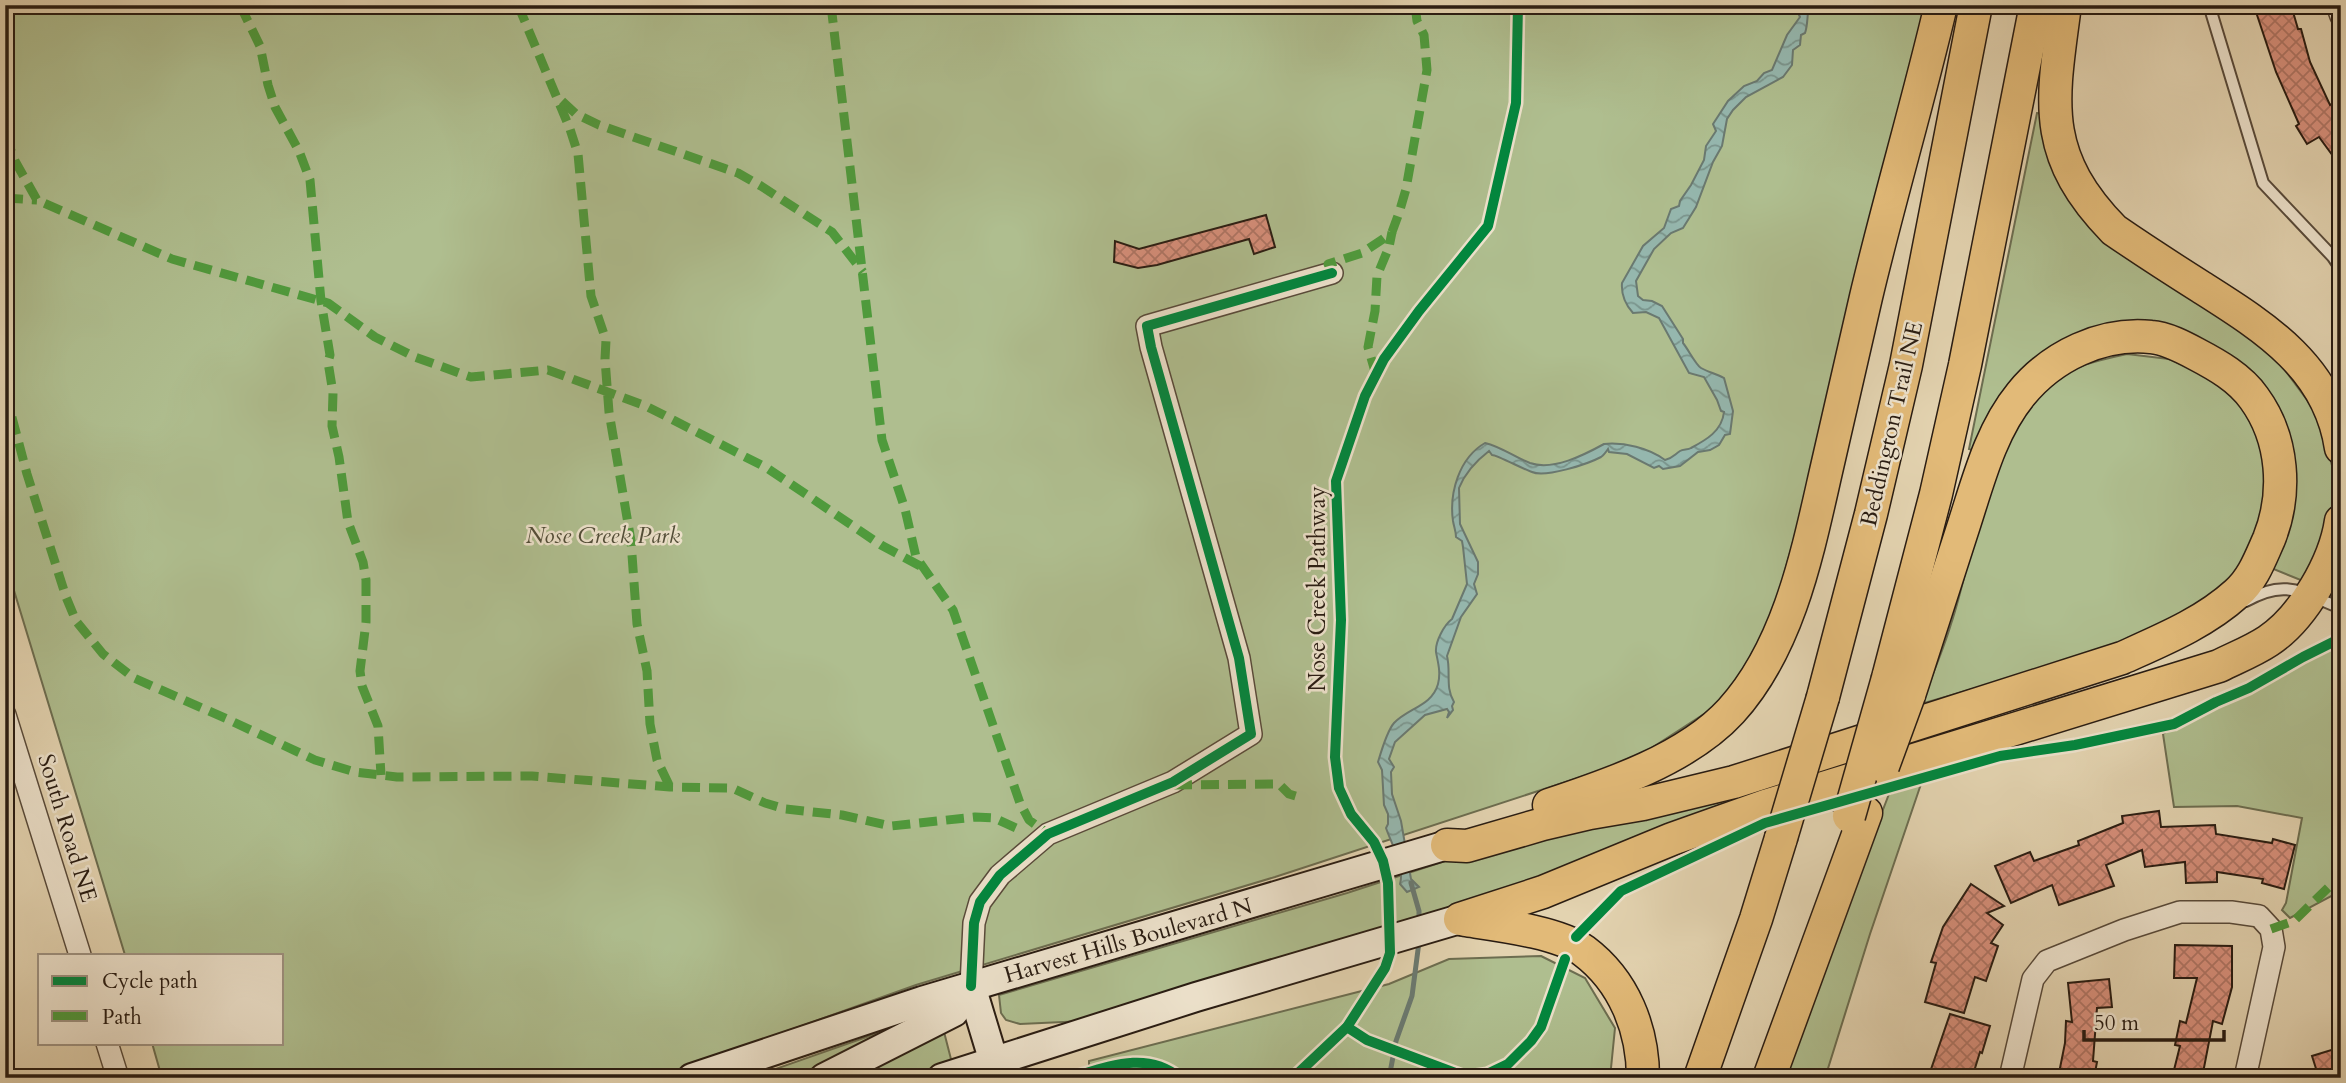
<svg xmlns="http://www.w3.org/2000/svg" width="2346" height="1083" font-family="Cardo,serif">
  <style>
    .green { fill: #afbe8f; stroke: #6c6d50; stroke-width: 2 }
    .water { fill: url(#water-waves); stroke: #6a7970; stroke-width: 2 }
    .lines { fill: none; stroke-linecap: round; stroke-linejoin: round }
    .stream { stroke: #6a7970; stroke-width: 5 }
    .building { fill: url(#building-cross-hatch); stroke: #291c12; stroke-width: 2 }
    .service-casing { stroke: #584a3a; stroke-width: 14 }
    .minor-casing { stroke: #584a3a; stroke-width: 24 }
    .secondary-casing { stroke: #291c12; stroke-width: 32 }
    .primary-casing { stroke: #291c12; stroke-width: 35 }
    .service { stroke: #ede2cc; stroke-width: 10 }
    .minor { stroke: #ede2cc; stroke-width: 21 }
    .secondary { stroke: #ede2cc; stroke-width: 28 }
    .primary { stroke: #e2ba78; stroke-width: 32 }
    .primary-bridge-casing { stroke: #291c12; stroke-width: 35; stroke-linecap: butt }
    .primary-bridge { stroke: #e2ba78; stroke-width: 32 }
    .quiet { stroke: #4f9a3c; stroke-width: 9; stroke-dasharray: 18 9; stroke-linecap: butt }
    .cycleway-casing { stroke: #ede2cc; stroke-width: 15 }
    .cycleway { stroke: #00873e; stroke-width: 10 }
    .labels { text-anchor: middle; stroke-width: 5; stroke-linejoin: round; paint-order: stroke }
    .street-label { font-size: 23px; fill: #291c12; stroke: #ede2cc }
    .park-label { font-size: 23px; font-style: italic; fill: #514d38; stroke: #ede2cc }
  </style>
  <defs>
    <pattern id="water-waves" width="16" height="10" patternUnits="userSpaceOnUse" patternTransform="scale(1.75)"><rect width="16" height="10" fill="#95b7ae"/><path d="M0 5q4-4 8 0t8 0" fill="none" stroke="#7a948c"/></pattern>
    <pattern id="building-cross-hatch" width="8" height="8" patternUnits="userSpaceOnUse" patternTransform="scale(1.75)"><rect width="8" height="8" fill="#d8907c"/><path d="M0 0l8 8M0 8l8-8" fill="none" stroke="#af7564"/></pattern>
  </defs>
  <rect width="100%" height="100%" fill="#e3d3b0"/>
  <filter id="stains"><feTurbulence type="fractalNoise" baseFrequency=".00286" numOctaves="4"/><feColorMatrix values="0 0 0 0 .2 0 0 0 0 .09 0 0 0 0 .02 0 0 0 .5 -.17"/></filter>
  <radialGradient id="worn" r=".72"><stop offset=".6" stop-color="#630" stop-opacity="0"/><stop offset="1" stop-color="#630" stop-opacity=".3"/></radialGradient>
  <g class="green">
    <polygon points="5,5 1928,5 1800,517 1769,628 1721,703 1633,760 1275,877 916,985 656,1078 162,1078 152,1043 282,1043 282,955 125,955 5,561"/>
    <polygon points="2037,113 2045,114 2051,152 2260,341 2284,369 2319,416 2335,477 2331,530 2308,583 2271,568 2291,518 2234,363 2104,331 1976,451 1969,449"/>
    <path d="M2127,354L2169,359L2208,376L2240,404L2261,441L2270,487L2242,575L2207,606L2127,644L1921,704C1931,678 1943,651 1951,624C1976,549 1984,439 2048,385C2071,366 2099,360 2127,354Z"/>
    <polygon points="2341,645 2341,891 2290,918 2282,910 2286,903 2302,818 2237,806 2174,807 2163,734 2211,703"/>
    <polygon points="1756,784 1760,797 1529,888 1085,1021 1020,1024 1006,1020 1001,1013 999,995 1347,893 1491,846"/>
    <polygon points="1921,784 1870,934 1825,1078 1780,1078 1889,794"/>
    <polygon points="1541,956 1585,978 1615,1028 1610,1078 1089,1078 1089,1061 1389,984 1449,959"/>
    <polygon points="895,1027 897,1033 808,1078 750,1078"/>
    <polygon points="943,1028 952,1063 904,1078 852,1078"/>
  </g>
  <path class="water" d="M1802,5H1809C1807,15 1808,25 1805,33L1801,35L1800,45L1793,50L1792,65L1783,77L1746,97L1733,110L1727,119L1722,146L1713,162L1696,207L1683,228L1671,233L1654,249L1636,281L1638,296L1643,300L1652,301L1662,306L1683,339V343C1688,349 1696,365 1701,368C1708,372 1717,374 1724,378L1733,411L1730,434L1725,435L1719,445L1710,450L1698,452L1680,466L1663,469L1659,466L1654,468L1627,454L1609,452L1608,449C1606,452 1604,455 1601,457C1588,464 1545,478 1532,472C1523,469 1497,455 1492,455L1489,451C1476,461 1465,473 1459,488L1460,524L1478,562V574L1474,584L1477,594L1461,617L1447,656C1451,671 1445,688 1454,702L1452,706L1453,710L1447,718L1449,712L1447,709L1425,715L1395,742L1389,759L1394,767L1391,772L1392,794L1401,821L1411,879L1419,887L1407,892L1400,884C1405,867 1391,843 1386,828L1388,824V814L1384,805L1382,770L1378,762C1381,752 1387,731 1394,723C1408,708 1432,706 1438,684C1441,672 1438,663 1436,652C1435,642 1444,625 1452,619L1467,584L1463,547L1462,541L1456,537C1456,531 1454,527 1453,521C1449,493 1459,458 1485,443C1502,447 1514,457 1530,463C1553,471 1584,455 1604,444C1624,442 1649,448 1665,460C1673,458 1674,455 1680,451C1683,449 1688,450 1691,448C1706,440 1722,431 1724,412L1721,411L1717,400L1704,377L1689,373L1659,318L1646,312L1633,313C1625,304 1621,295 1622,283L1643,246L1664,228L1671,209L1679,206L1680,201L1691,185L1704,160L1706,146L1716,131L1713,124L1728,101L1744,86L1757,81L1764,73L1772,70L1787,35L1800,17L1797,11Z"/>
  <g class="lines">
    <g class="stream">
      <polyline points="1411,883 1419,911 1419,921"/>
      <polyline points="1389,1078 1396,1041 1412,996 1419,942"/>
    </g>
  </g>
  <g class="building">
    <polygon points="2267,5 2291,5 2298,29 2301,29 2310,62 2330,105 2332,104 2341,118 2341,167 2319,137 2307,144 2296,126 2299,124 2276,72 2255,9"/>
    <polygon points="1266,215 1275,247 1254,254 1249,239 1157,265 1138,268 1114,262 1115,241 1139,249"/>
    <polygon points="2159,811 2161,827 2215,825 2216,834 2272,843 2273,839 2295,845 2284,889 2262,883 2263,879 2217,872 2217,882 2186,883 2185,862 2145,867 2142,850 2106,865 2114,886 2059,905 2052,885 2011,903 1995,866 2030,852 2034,861 2079,845 2078,841 2123,823 2122,816"/>
    <polygon points="1971,884 2004,906 1987,913 2003,925 1991,943 1998,946 1986,981 1975,977 1964,1013 1925,1002 1936,963 1931,962 1943,927"/>
    <polygon points="2175,945 2232,946 2232,987 2222,1024 2213,1021 2202,1078 2172,1078 2180,1046 2175,1045 2180,1021 2186,1023 2197,978 2174,978"/>
    <polygon points="2109,979 2112,1007 2097,1008 2093,1061 2097,1062 2094,1078 2058,1078 2065,1043 2066,1021 2072,1022 2068,983"/>
    <polygon points="1950,1014 1990,1026 1982,1053 1980,1052 1972,1078 1928,1078"/>
    <polygon points="2341,1047 2341,1078 2319,1078 2312,1056"/>
  </g>
  <g class="lines">
    <defs>
      <g id="service">
        <polyline points="2209,5 2263,183 2333,257 2341,269"/>
        <path d="M2246,601C2286,578 2302,593 2341,608"/>
      </g>
      <g id="minor">
        <polyline points="2337,5 2341,16"/>
        <polyline points="5,715 80,955"/>
        <polyline points="971,986 974,923 980,902 1000,875 1048,834 1173,782 1251,734 1239,658 1151,347 1147,326 1332,273"/>
        <polyline points="107,1043 118,1078"/>
        <polyline points="2010,1078 2033,979 2047,961 2124,930 2180,912 2231,912 2259,916 2271,929 2274,947 2245,1078"/>
      </g>
      <g id="secondary">
        <polyline points="971,986 994,1062"/>
        <polyline points="692,1078 922,1001 1447,845"/>
        <polyline points="824,1078 954,1012 971,986"/>
        <polyline points="942,1078 1196,997 1460,919"/>
      </g>
      <g id="primary">
        <path d="M2065,5C2052,102 2040,154 2114,230C2143,250 2171,268 2201,287C2264,327 2329,367 2341,448"/>
        <polyline points="1888,678 1936,494 1965,365 2036,5"/>
        <polyline points="1823,697 1871,514 1906,365 1976,5"/>
        <path d="M1549,805C1609,785 1687,759 1731,711C1790,646 1808,550 1827,467C1840,411 1853,354 1866,297C1889,200 1918,103 1941,5"/>
        <path d="M1447,845L1467,846L1543,824L1590,813L1643,804L1734,782L2122,658C2162,640 2204,623 2237,593C2253,579 2260,559 2269,539C2287,494 2284,439 2254,398C2240,378 2217,365 2196,354C2183,347 2166,338 2151,337C2102,332 2052,356 2021,394C1989,433 1977,486 1961,534C1944,588 1926,641 1909,695"/>
        <path d="M1460,919L1543,892L1672,839L1765,806L2219,666C2235,658 2253,651 2268,641C2303,618 2335,562 2341,521"/>
        <path d="M1465,920C1498,925 1558,932 1584,951C1624,981 1643,1029 1643,1078"/>
        <polyline points="1700,1078 1756,919 1781,838"/>
        <polyline points="1769,1078 1866,813"/>
      </g>
    </defs>
    <use href="#service" class="service-casing"/>
    <use href="#minor" class="minor-casing"/>
    <use href="#secondary" class="secondary-casing"/>
    <use href="#primary" class="primary-casing"/>
    <use href="#service" class="service"/>
    <use href="#minor" class="minor"/>
    <use href="#secondary" class="secondary"/>
    <use href="#primary" class="primary"/>
    <defs>
      <g id="primary-bridge">
        <polyline points="1883,766 1909,695"/>
        <polyline points="1849,816 1888,678"/>
        <polyline points="1781,838 1823,697"/>
      </g>
    </defs>
    <use href="#primary-bridge" class="primary-bridge-casing"/>
    <use href="#primary-bridge" class="primary-bridge"/>
    <g class="quiet">
      <polyline points="240,5 260,46 268,85 275,107 299,151 310,180 321,301 330,355 328,362 333,393 332,426 339,457 348,522 363,562 366,580 366,622 360,671 362,686 378,726 381,775"/>
      <polyline points="518,5 570,129 578,154 591,296 606,340 605,359 609,412 631,541 637,624 647,671 650,724 657,760 670,787"/>
      <polyline points="831,5 882,440 905,509 916,557 953,610 1020,803 1029,820 1048,834"/>
      <polyline points="562,101 576,114 599,125 738,173 761,186 832,232 863,272"/>
      <polyline points="5,135 15,161 37,200 172,259 328,303 375,337 415,357 465,375 471,377 548,370 646,406 767,468 881,545 922,567"/>
      <polyline points="5,198 37,200"/>
      <polyline points="1332,273 1328,264 1362,253 1383,239 1392,232 1399,213 1406,189 1427,70 1424,35 1417,21 1415,5"/>
      <polyline points="1376,375 1368,347 1375,311 1377,276 1389,247 1392,232"/>
      <polyline points="5,391 27,474 66,597 76,621 103,654 134,678 227,719 315,760 355,772 397,777 532,776 670,787 732,788 765,803 785,809 842,815 891,826 975,817 994,818 1016,828"/>
      <polyline points="1174,785 1279,784 1289,794 1299,797"/>
      <polyline points="2271,929 2294,921 2341,875"/>
    </g>
    <defs>
      <g id="cycleway">
        <polyline points="1576,937 1621,891 1765,823 2000,756 2075,745 2174,724 2216,702 2249,688 2303,657 2341,638"/>
        <polyline points="971,986 974,923 980,902 1000,875 1048,834 1173,782 1251,734 1239,658 1151,347 1147,326 1332,273"/>
        <polyline points="1347,1027 1367,1040 1466,1077 1487,1074 1508,1064 1531,1041 1541,1027 1565,959"/>
        <path d="M1070,1078C1108,1067 1146,1050 1180,1078"/>
        <polyline points="1293,1078 1347,1027 1385,968 1390,953 1388,883 1383,861 1374,842 1351,814 1339,788 1335,757 1341,620 1336,481 1365,396 1384,359 1419,311 1488,226 1516,103 1518,5"/>
      </g>
    </defs>
    <use href="#cycleway" class="cycleway-casing"/>
    <use href="#cycleway" class="cycleway"/>
  </g>
  <g class="labels">
    <g class="street-label">
      <text transform="translate(1891 424) rotate(-77)" y="8">Beddington Trail NE</text>
      <text transform="translate(1317 589) rotate(-90)" y="8">Nose Creek Pathway</text>
      <text transform="translate(68 828) rotate(73)" y="8">South Road NE</text>
      <text transform="translate(1128 940) rotate(-16)" y="8">Harvest Hills Boulevard N</text>
    </g>
    <g class="park-label">
      <text x="603" y="543">Nose Creek Park</text>
    </g>
  </g>
  <rect width="2346" height="1083" fill="none" stroke="#e3d3b0" stroke-width="28"/>
  <rect x="7" y="7" width="2332" height="1069" fill="none" stroke="#291c12" stroke-width="3.5"/>
  <rect x="14" y="14" width="2318" height="1055" fill="none" stroke="#291c12" stroke-width="2"/>
  <rect x="38" y="954" width="245" height="91" fill="#ede2cc" stroke="#9f9382" stroke-width="2"/>
  <rect x="52" y="976" width="35" height="10" fill="#00873e" stroke="#9f9382" stroke-width="2"/>
  <text x="102" y="988" font-size="21" fill="#291c12">Cycle path</text>
  <rect x="52" y="1011" width="35" height="10" fill="#4f9a3c" stroke="#9f9382" stroke-width="2"/>
  <text x="102" y="1024" font-size="21" fill="#291c12">Path</text>
  <path d="M2084 1030v10h140v-10" fill="none" stroke="#291c12" stroke-width="3.5"/>
  <text x="2094" y="1030" font-size="21" fill="#291c12" stroke="#ede2cc" stroke-width="5" paint-order="stroke">50 m</text>
  <rect width="100%" height="100%" filter="url(#stains)"/>
  <rect width="100%" height="100%" fill="url(#worn)"/>
</svg>
